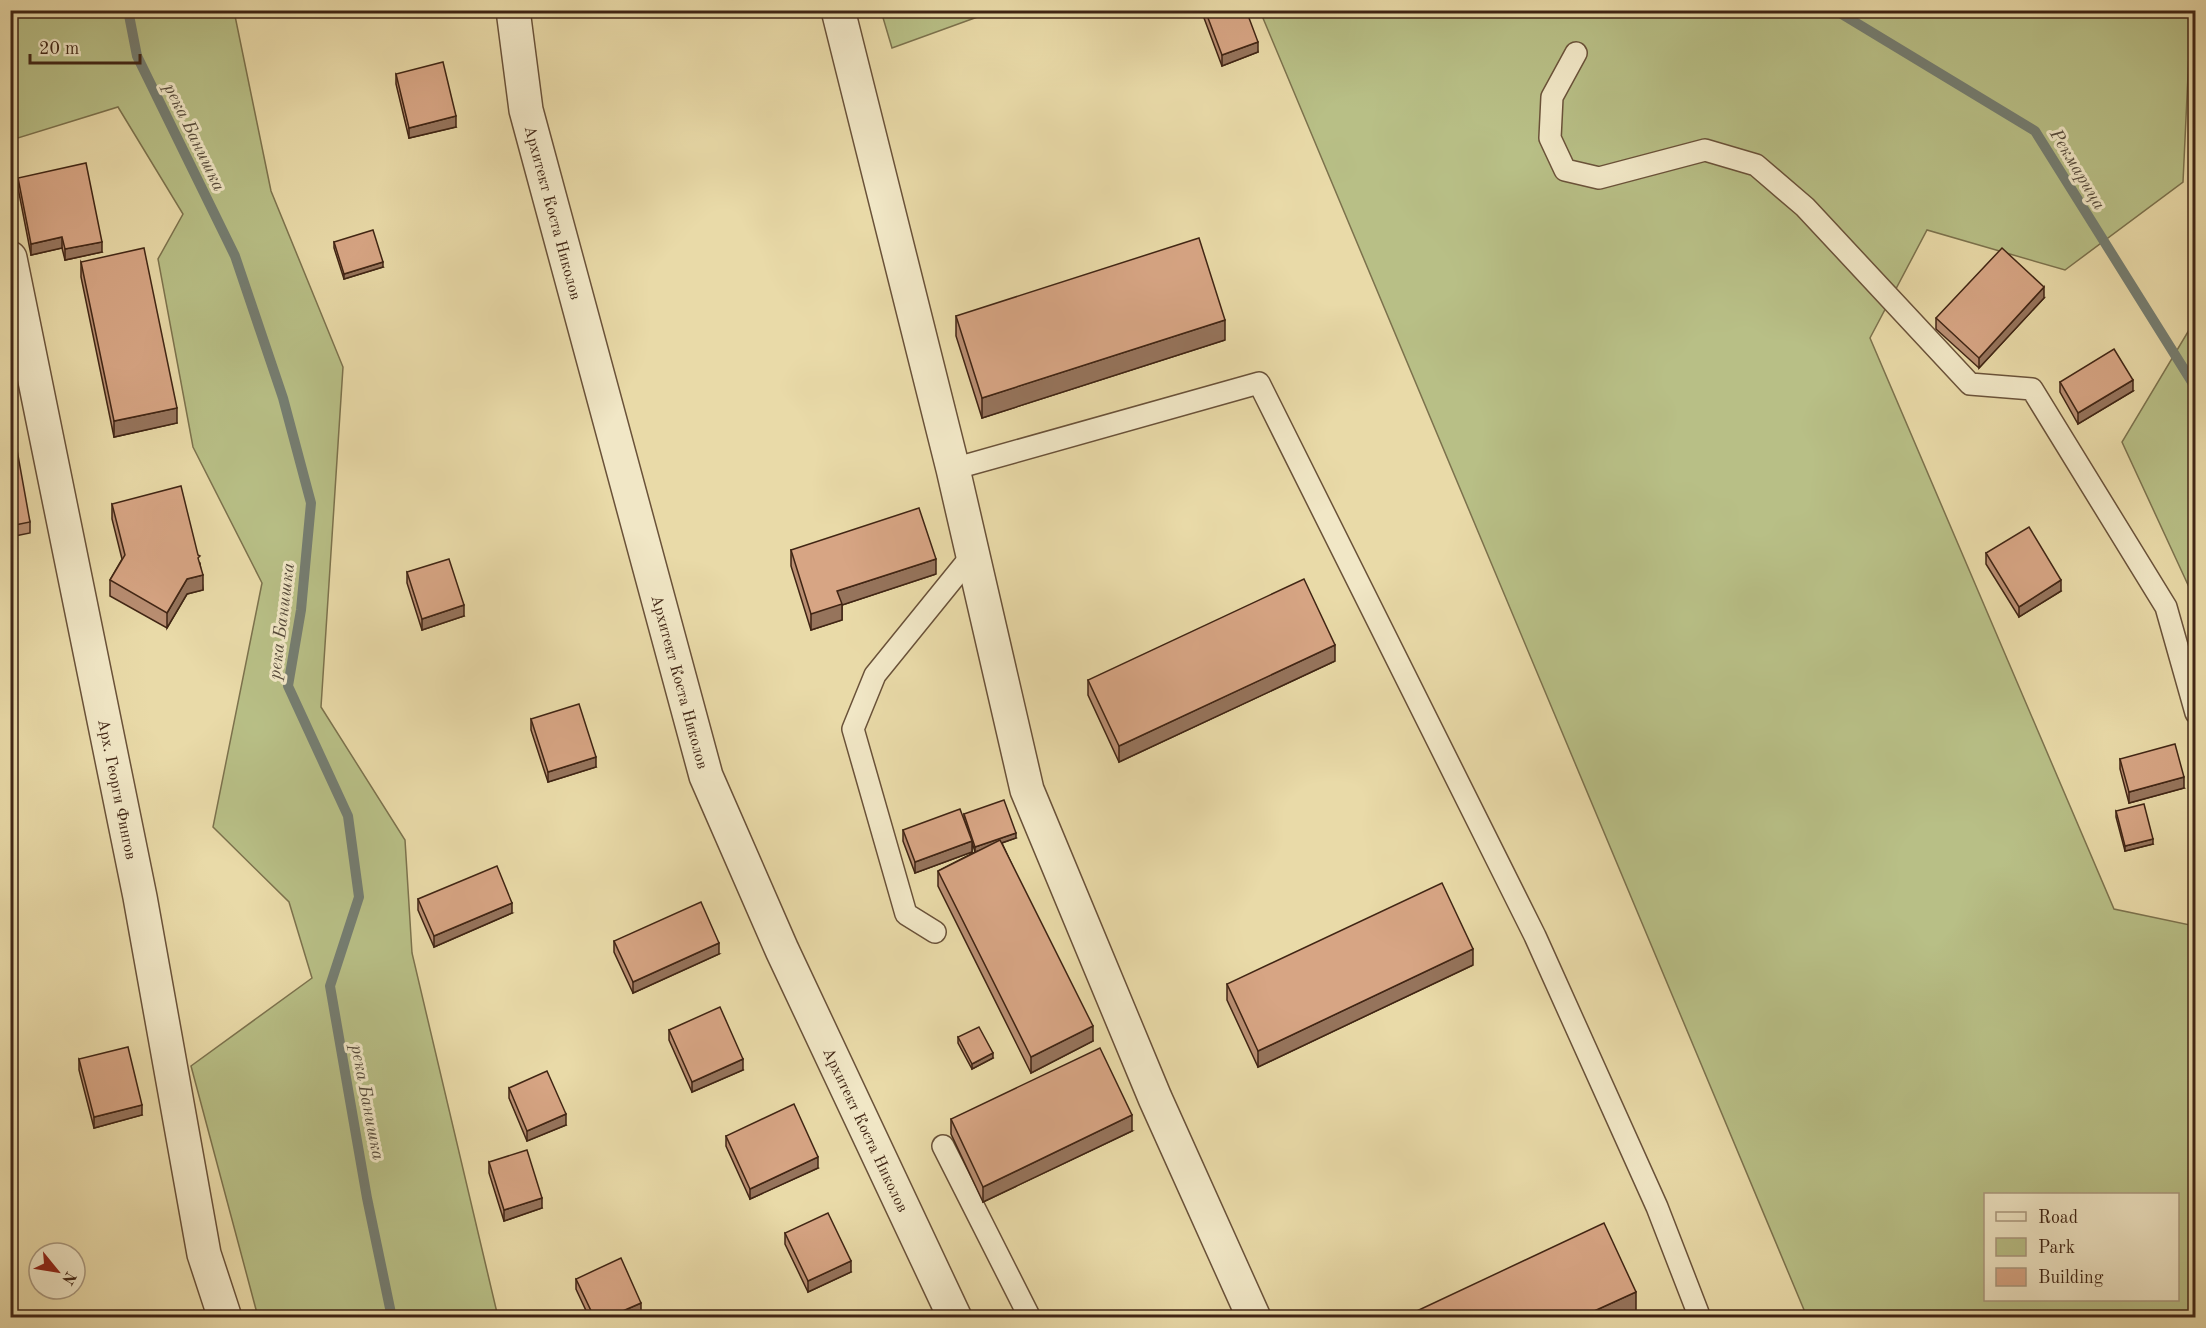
<svg xmlns="http://www.w3.org/2000/svg" width="2206" height="1328" font-family="'Old Standard TT',serif">
  <style>
    .green { fill: #b8bf86; stroke: #7c724d; stroke-width: 1.5; fill-rule: evenodd }
    .lines { fill: none; stroke-linecap: round; stroke-linejoin: round }
    .stream { stroke: #757e72; stroke-width: 10 }
    .lane-casing { stroke: #6a5239; stroke-width: 24 }
    .street-casing { stroke: #6a5239; stroke-width: 36 }
    .lane { stroke: #f1e7c6; stroke-width: 21 }
    .street { stroke: #f1e7c6; stroke-width: 33 }
    .wall { fill: #b98e72; stroke: #402514; stroke-width: 1.5 }
    .shaded-wall { fill: #96745c; stroke: #402514; stroke-width: 1.5 }
    .building { fill: #d7a584; stroke: #402514; stroke-width: 1.5 }
    .labels { text-anchor: middle; stroke-width: 6; stroke-linejoin: round; paint-order: stroke }
    .street-label { font-size: 16px; fill: #402514; stroke: #f1e7c6 }
    .water-label { font-size: 18px; font-style: italic; fill: #564a3b; stroke: #f1e7c6 }
  </style>
  <rect width="100%" height="100%" fill="#e9daa8"/>
  <filter id="stains"><feTurbulence type="fractalNoise" baseFrequency=".00333" numOctaves="4"/><feColorMatrix values="0 0 0 0 .2 0 0 0 0 .09 0 0 0 0 .02 0 0 0 .5 -.17"/></filter>
  <radialGradient id="worn" r=".72"><stop offset=".6" stop-color="#630" stop-opacity="0"/><stop offset="1" stop-color="#630" stop-opacity=".3"/></radialGradient>
  <g class="green">
    <polygon points="10,11 234,11 271,191 343,367 321,707 405,840 412,953 498,1317 258,1317 191,1066 312,978 289,902 213,827 262,583 193,447 158,259 183,214 118,107 18,138 11,131"/>
    <polygon points="881,11 881,10 994,11 892,48"/>
    <path d="M1260,11H2191L2183,182L2065,270L1927,230L1870,338L2114,909L2195,926V1317H1807ZM1986,1194H2178V1300H1986Z"/>
    <polygon points="2195,320 2195,600 2122,442"/>
  </g>
  <g class="lines">
    <g class="stream">
      <polyline points="128,10 137,56 235,256 283,398 311,503 301,610 288,686 348,816 359,897 330,986 367,1198 392,1318"/>
      <polyline points="1835,10 2035,131 2192,382 2196,392"/>
    </g>
    <defs>
      <g id="lane">
        <polyline points="1576,53 1552,97 1550,138 1565,170 1599,178 1705,150 1756,165 1805,207 1970,384 2032,389 2166,607 2196,713"/>
        <polyline points="953,469 1259,383 1535,936 1657,1207 1700,1318"/>
        <polyline points="935,932 906,914 853,729 875,675 973,554"/>
        <polyline points="943,1146 1030,1318"/>
      </g>
      <g id="street">
        <path id="s1" d="M513,10L526,110L706,776L782,950L955,1318"/>
        <polyline points="838,10 953,469 1027,790 1155,1098 1254,1318"/>
        <path id="s2" d="M10,258L140,897L204,1254L225,1318"/>
      </g>
    </defs>
    <use href="#lane" class="lane-casing"/>
    <use href="#street" class="street-casing"/>
    <use href="#lane" class="lane"/>
    <use href="#street" class="street"/>
  </g>
  <g class="wall">
    <polygon points="1201,10 1246,10 1258,52 1222,66"/>
    <polygon points="396,74 456,127 409,138 396,84"/>
    <polygon points="18,178 102,252 65,260 62,248 31,255 18,188"/>
    <polygon points="334,242 383,267 344,279 334,248"/>
    <polygon points="81,262 177,423 114,437 81,277"/>
    <polygon points="2044,298 1979,368 1936,329 1936,318"/>
    <polygon points="956,316 1225,340 982,418 956,336"/>
    <polygon points="2060,382 2133,391 2078,424 2060,392"/>
    <polygon points="10,452 30,522 30,533 10,537"/>
    <polygon points="112,504 200,563 203,590 187,594 167,628 110,596 110,580 122,559 112,519"/>
    <polygon points="791,550 936,574 842,605 842,620 811,630 791,566"/>
    <polygon points="1986,553 2061,591 2019,617 1986,564"/>
    <polygon points="407,572 464,616 422,630 407,583"/>
    <polygon points="1335,661 1119,762 1088,695 1088,680"/>
    <polygon points="531,719 596,767 548,782 531,730"/>
    <polygon points="2120,759 2184,788 2129,803 2120,769"/>
    <polygon points="2116,811 2153,844 2125,851 2116,817"/>
    <polygon points="964,814 1016,838 1002,843 1093,1041 1031,1073 938,886 938,871 975,852 972,842 972,852 915,873 903,841 903,830 969,832 964,819"/>
    <polygon points="418,899 512,913 434,947 418,910"/>
    <polygon points="614,941 719,954 633,993 614,952"/>
    <polygon points="1473,965 1258,1067 1227,1000 1227,984"/>
    <polygon points="669,1030 743,1070 692,1092 669,1040"/>
    <polygon points="958,1037 993,1058 972,1069 958,1043"/>
    <polygon points="79,1059 142,1115 94,1128 79,1070"/>
    <polygon points="509,1088 566,1125 527,1141 509,1098"/>
    <polygon points="951,1119 1132,1131 983,1202 951,1134"/>
    <polygon points="726,1136 818,1168 750,1199 726,1146"/>
    <polygon points="489,1162 542,1208 504,1221 489,1173"/>
    <polygon points="785,1233 851,1272 808,1292 785,1244"/>
    <polygon points="576,1279 641,1313 632,1317 589,1317 576,1289"/>
  </g>
  <g class="shaded-wall">
    <polygon points="1258,42 1258,52 1222,66 1222,55"/>
    <polygon points="456,116 456,127 409,138 409,128"/>
    <polygon points="62,237 62,248 31,255 31,244"/>
    <polygon points="102,242 102,252 65,260 65,249"/>
    <polygon points="383,262 383,267 344,279 344,274"/>
    <polygon points="2044,287 2044,298 1979,368 1979,358"/>
    <polygon points="1225,320 1225,340 982,418 982,398"/>
    <polygon points="2133,380 2133,391 2078,424 2078,413"/>
    <polygon points="177,408 177,423 114,437 114,421"/>
    <polygon points="936,559 936,574 842,605 842,620 811,630 811,614 837,591"/>
    <polygon points="203,575 203,590 187,594 167,628 167,613 187,579"/>
    <polygon points="2061,580 2061,591 2019,617 2019,607"/>
    <polygon points="464,605 464,616 422,630 422,619"/>
    <polygon points="1335,645 1335,661 1119,762 1119,746"/>
    <polygon points="596,757 596,767 548,782 548,772"/>
    <polygon points="2184,777 2184,788 2129,803 2129,792"/>
    <polygon points="1016,833 1016,838 975,852 975,847"/>
    <polygon points="2153,839 2153,844 2125,851 2125,846"/>
    <polygon points="972,841 972,852 915,873 915,862"/>
    <polygon points="512,903 512,913 434,947 434,936"/>
    <polygon points="719,943 719,954 633,993 633,982"/>
    <polygon points="1473,949 1473,965 1258,1067 1258,1051"/>
    <polygon points="1093,1026 1093,1041 1031,1073 1031,1057"/>
    <polygon points="993,1053 993,1058 972,1069 972,1064"/>
    <polygon points="743,1059 743,1070 692,1092 692,1082"/>
    <polygon points="142,1105 142,1115 94,1128 94,1117"/>
    <polygon points="566,1114 566,1125 527,1141 527,1131"/>
    <polygon points="1132,1115 1132,1131 983,1202 983,1187"/>
    <polygon points="818,1157 818,1168 750,1199 750,1189"/>
    <polygon points="542,1198 542,1208 504,1221 504,1210"/>
    <polygon points="17,1211 17,1217 10,1236 10,1231"/>
    <polygon points="851,1261 851,1272 808,1292 808,1281"/>
    <polygon points="1636,1292 1636,1312 1624,1317 1581,1317"/>
    <polygon points="641,1303 641,1313 632,1317 609,1317"/>
  </g>
  <g class="building">
    <polygon points="1205,10 1246,10 1258,42 1222,55"/>
    <polygon points="443,62 456,116 409,128 396,74"/>
    <polygon points="86,163 102,242 65,249 62,237 31,244 18,178"/>
    <polygon points="373,230 383,262 344,274 334,242"/>
    <polygon points="1199,238 1225,320 982,398 956,316"/>
    <polygon points="144,248 177,408 114,421 81,262"/>
    <polygon points="2002,248 2044,287 1979,358 1936,318"/>
    <polygon points="2114,349 2133,380 2078,413 2060,382"/>
    <polygon points="17,450 30,522 10,526 10,452"/>
    <polygon points="181,486 198,555 200,556 198,558 203,575 187,579 167,613 110,580 125,555 112,504"/>
    <polygon points="919,508 936,559 837,591 842,604 811,614 791,550"/>
    <polygon points="2029,527 2061,580 2019,607 1986,553"/>
    <polygon points="449,559 464,605 422,619 407,572"/>
    <polygon points="1304,579 1335,645 1119,746 1088,680"/>
    <polygon points="579,704 596,757 548,772 531,719"/>
    <polygon points="2175,744 2184,777 2129,792 2120,759"/>
    <polygon points="1004,800 1016,833 975,847 964,814"/>
    <polygon points="2144,804 2153,839 2125,846 2116,811"/>
    <polygon points="960,809 972,841 915,862 903,830"/>
    <polygon points="1000,840 1093,1026 1031,1057 938,871"/>
    <polygon points="497,866 512,903 434,936 418,899"/>
    <polygon points="1442,883 1473,949 1258,1051 1227,984"/>
    <polygon points="701,902 719,943 633,982 614,941"/>
    <polygon points="720,1007 743,1059 692,1082 669,1030"/>
    <polygon points="979,1027 993,1053 972,1064 958,1037"/>
    <polygon points="128,1047 142,1105 94,1117 79,1059"/>
    <polygon points="1100,1048 1132,1115 983,1187 951,1119"/>
    <polygon points="547,1071 566,1114 527,1131 509,1088"/>
    <polygon points="794,1104 818,1157 750,1189 726,1136"/>
    <polygon points="527,1150 542,1198 504,1210 489,1162"/>
    <polygon points="10,1209 17,1211 10,1231"/>
    <polygon points="828,1213 851,1261 808,1281 785,1233"/>
    <polygon points="1604,1223 1636,1292 1581,1317 1404,1317"/>
    <polygon points="621,1258 641,1303 609,1317 594,1317 576,1279"/>
    <polygon points="660,1314 661,1317 645,1317"/>
  </g>
  <g class="labels">
    <g class="street-label">
      <text dy="6" stroke="none"><textPath href="#s1" startOffset="207">Архитект Коста Николов</textPath></text>
      <text dy="6" stroke="none"><textPath href="#s1" startOffset="693">Архитект Коста Николов</textPath></text>
      <text dy="6" stroke="none"><textPath href="#s2" startOffset="542">Арх. Георги Фингов</textPath></text>
      <text dy="6" stroke="none"><textPath href="#s1" startOffset="1179">Архитект Коста Николов</textPath></text>
    </g>
    <g class="water-label">
      <text transform="translate(195 137) rotate(64)" y="6">река Банишка</text>
      <text transform="translate(2078 169) rotate(59)" y="6">Рекмарица</text>
      <text transform="translate(281 621) rotate(-83)" y="6">река Банишка</text>
      <text transform="translate(368 1102) rotate(79)" y="6">река Банишка</text>
    </g>
  </g>
  <rect width="2206" height="1328" fill="none" stroke="#e9daa8" stroke-width="36"/>
  <rect x="12" y="12" width="2182" height="1304" fill="none" stroke="#402514" stroke-width="3"/>
  <rect x="18" y="18" width="2170" height="1292" fill="none" stroke="#402514" stroke-width="1.5"/>
  <rect x="1984" y="1193" width="195" height="108" fill="#f1e7c6" stroke="#aa997f" stroke-width="1.5"/>
  <rect x="1996" y="1212" width="30" height="9" fill="#f1e7c6" stroke="#aa997f" stroke-width="1.5"/>
  <text x="2038" y="1223" font-size="18" fill="#402514">Road</text>
  <rect x="1996" y="1238" width="30" height="18" fill="#b8bf86" stroke="#aa997f" stroke-width="1.5"/>
  <text x="2038" y="1253" font-size="18" fill="#402514">Park</text>
  <rect x="1996" y="1268" width="30" height="18" fill="#d7a584" stroke="#aa997f" stroke-width="1.5"/>
  <text x="2038" y="1283" font-size="18" fill="#402514">Building</text>
  <g transform="translate(57 1271) rotate(120)"><circle r="28" fill="#f1e7c6" stroke="#aa997f" stroke-width="1.5"/>
  <path d="M0-4.5L10 22L0 15L-10 22Z" fill="#8f2418"/>
  <text y="-9" font-size="16" font-weight="bold" text-anchor="middle" fill="#402514">N</text>
  </g>
  <path d="M30 54v9h110v-9" fill="none" stroke="#402514" stroke-width="3"/>
  <text x="39" y="54" font-size="18" fill="#402514" stroke="#f1e7c6" stroke-width="4.5" paint-order="stroke">20 m</text>
  <rect width="100%" height="100%" filter="url(#stains)"/>
  <rect width="100%" height="100%" fill="url(#worn)"/>
</svg>
